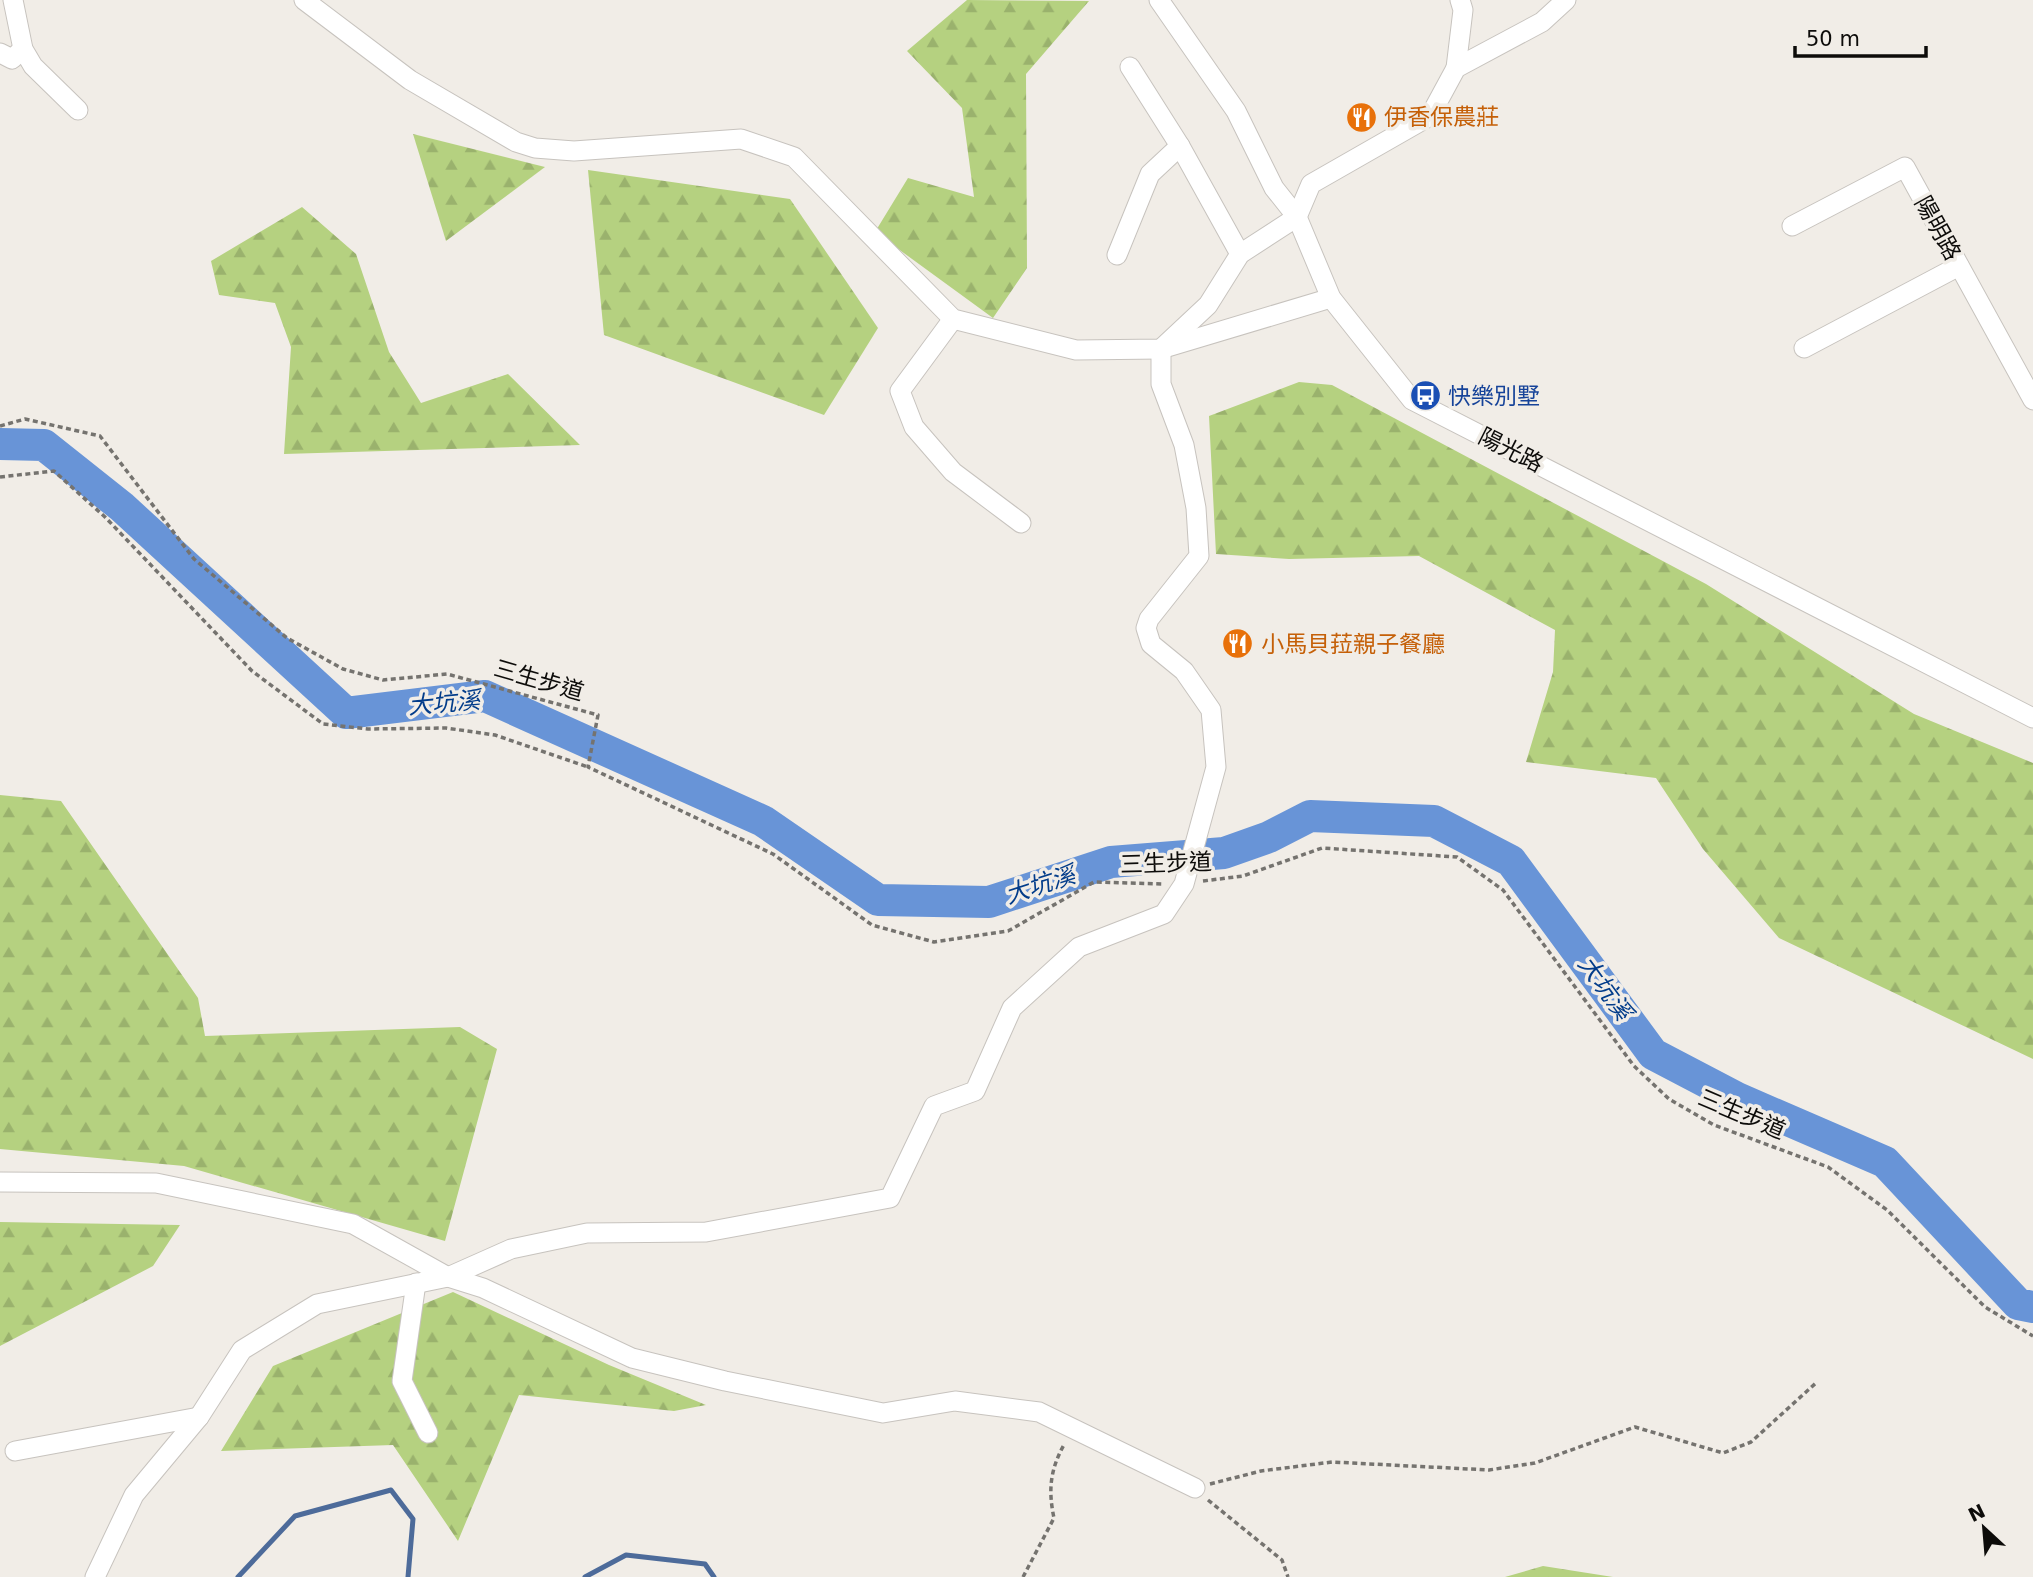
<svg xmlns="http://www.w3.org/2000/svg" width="2033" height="1577" font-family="'DejaVu Sans','Noto Sans TC',sans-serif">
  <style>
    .forest { fill: url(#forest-firs) }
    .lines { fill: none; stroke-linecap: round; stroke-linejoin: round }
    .stream { stroke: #4d6b9a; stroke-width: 5 }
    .river { stroke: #6894d7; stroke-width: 32 }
    .minor-casing { stroke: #c7c3be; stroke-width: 21 }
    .path { stroke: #75736f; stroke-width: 3.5; stroke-dasharray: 5 3.5; stroke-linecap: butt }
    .minor { stroke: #fff; stroke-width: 19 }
    .labels { text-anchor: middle; stroke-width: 7; stroke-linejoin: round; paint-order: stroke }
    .food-label { font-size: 23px; fill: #c56008; stroke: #f1ede7; text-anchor: start }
    .street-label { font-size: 23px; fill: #0d0c0a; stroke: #f1ede7 }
    .transit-label { font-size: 23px; fill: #164399; stroke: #f1ede7; text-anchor: start }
    .water-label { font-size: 24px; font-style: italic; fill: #023c8a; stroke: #f1ede7 }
  </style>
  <defs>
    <pattern id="forest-firs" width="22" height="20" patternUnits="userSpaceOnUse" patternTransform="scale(1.75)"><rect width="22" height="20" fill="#b5d180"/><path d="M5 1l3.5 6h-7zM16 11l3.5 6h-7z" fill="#9ab26d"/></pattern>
  </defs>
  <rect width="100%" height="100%" fill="#f1ede7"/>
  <g class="forest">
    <polygon points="967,0 1089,1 1026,74 1027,268 993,318 875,232 908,178 974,197 962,108 907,51"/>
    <polygon points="413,134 545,167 446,241"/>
    <polygon points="588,170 790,199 878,328 824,415 604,335"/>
    <polygon points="302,207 356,254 389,352 421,403 508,374 580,445 284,454 291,347 275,303 219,295 211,261"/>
    <polygon points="1299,382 1332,385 1706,584 1914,714 2033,763 2033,1059 1779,938 1703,849 1656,778 1526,762 1553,672 1555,630 1419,556 1289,559 1216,554 1209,416"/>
    <polygon points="0,795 61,801 198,998 205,1036 460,1027 497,1049 445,1241 184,1166 0,1149"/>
    <polygon points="0,1222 180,1225 153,1266 0,1346"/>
    <polygon points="453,1292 609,1365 706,1405 674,1411 519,1395 458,1541 393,1445 221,1451 273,1366"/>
    <polygon points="1543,1566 1613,1577 1505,1577"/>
  </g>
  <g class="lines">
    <g class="stream">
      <polyline points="238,1577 295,1516 391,1490 413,1519 408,1577"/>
      <polyline points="585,1577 626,1555 705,1564 714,1577"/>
    </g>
    <polyline class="river" points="0,444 44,445 122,507 346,713 485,696 763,821 878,900 989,902 1111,862 1224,853 1269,837 1310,816 1434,821 1511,861 1653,1054 1737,1098 1885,1162 2018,1304 2033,1307"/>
    <defs>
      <g id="minor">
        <polyline points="13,0 23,49 33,66 78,110"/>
        <polyline points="304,0 410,80 516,142 535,148 574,151 741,139 794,157 953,319 1076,350 1161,349 1331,298"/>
        <polyline points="1159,0 1236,111 1274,188 1297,217 1331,298 1412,400 2033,718"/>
        <polyline points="0,53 12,59 23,49"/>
        <polyline points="1130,67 1180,146 1240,254"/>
        <polyline points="1456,68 1463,10 1460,0"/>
        <polyline points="1792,226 1905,167 2033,400"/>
        <polyline points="1117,255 1150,174 1180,146"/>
        <polyline points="953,319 900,391 914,427 953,472 1021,523"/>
        <polyline points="1804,348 1959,266"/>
        <polyline points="0,1182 156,1183 353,1224 448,1277 483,1288 632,1358 725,1381 883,1413 955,1401 1039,1412 1195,1488"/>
        <polyline points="416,1283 402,1381 428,1433"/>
        <polyline points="15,1451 199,1417"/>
        <polyline points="95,1577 134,1495 199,1417 242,1350 317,1304 448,1277 511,1249 587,1233 706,1232 890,1198 934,1106 975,1091 1012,1008 1079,947 1164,914 1184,884 1216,767 1211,710 1184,671 1151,644 1146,628 1149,619 1199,556 1196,508 1184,445 1161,384 1161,349 1208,305 1240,254 1297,217 1311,184 1430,116 1456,68 1542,22 1566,0"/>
      </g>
    </defs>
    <use href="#minor" class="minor-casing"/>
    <g class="path">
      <polyline points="0,426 25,419 100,436 194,559 287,638 343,669 383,680 447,674 598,715 588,767 773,854 872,925 934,942 1008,931 1094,882 1164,884"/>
      <polyline points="0,477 54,471 105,517 252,671 323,724 368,729 446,728 495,735 588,767"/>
      <polyline points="1203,881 1243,876 1322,848 1457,857 1503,890 1634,1066 1669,1099 1714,1125 1828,1167 1887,1210 1985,1307 2033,1336"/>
      <polyline points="1210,1484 1261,1471 1332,1462 1489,1470 1535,1463 1635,1427 1723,1453 1751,1442 1817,1382"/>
      <polyline points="1208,1500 1282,1560 1288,1577"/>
      <path d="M1023,1577L1054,1518C1048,1490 1050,1469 1065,1443"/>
    </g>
    <use href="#minor" class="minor"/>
  </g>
  <defs>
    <symbol id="restaurant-disc" viewBox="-11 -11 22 22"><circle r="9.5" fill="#e8710a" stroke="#f1ede7"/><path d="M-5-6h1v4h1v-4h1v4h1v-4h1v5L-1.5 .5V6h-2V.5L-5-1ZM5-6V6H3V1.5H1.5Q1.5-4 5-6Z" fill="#fff"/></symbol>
    <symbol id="bus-disc" viewBox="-11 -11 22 22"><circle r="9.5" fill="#1a4fb4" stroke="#f1ede7"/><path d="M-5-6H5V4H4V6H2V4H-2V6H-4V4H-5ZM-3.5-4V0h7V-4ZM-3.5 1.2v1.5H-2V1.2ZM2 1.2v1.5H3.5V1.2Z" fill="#fff"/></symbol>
  </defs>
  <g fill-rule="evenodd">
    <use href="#restaurant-disc" x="1344" y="100" width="35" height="35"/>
    <use href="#bus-disc" x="1408" y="378" width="35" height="35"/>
    <use href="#restaurant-disc" x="1220" y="626" width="35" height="35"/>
  </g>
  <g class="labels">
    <g class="food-label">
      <text x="1384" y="125">伊香保農莊</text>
      <text x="1261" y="652">小馬貝菈親子餐廳</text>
    </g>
    <g class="street-label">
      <text transform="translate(1938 228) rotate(61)" y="8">陽明路</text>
      <text transform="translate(1511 450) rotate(27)" y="8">陽光路</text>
      <text transform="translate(539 680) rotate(16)" y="8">三生步道</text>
      <text transform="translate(1166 863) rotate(-2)" y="8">三生步道</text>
      <text transform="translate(1742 1114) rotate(23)" y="8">三生步道</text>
    </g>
    <g class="transit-label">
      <text x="1448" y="404">快樂別墅</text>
    </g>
    <g class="water-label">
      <text transform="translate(444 703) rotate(-5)" y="8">大坑溪</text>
      <text transform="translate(1040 885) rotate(-18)" y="8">大坑溪</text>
      <text transform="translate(1605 988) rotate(54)" y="8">大坑溪</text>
    </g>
  </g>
  <g transform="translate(1984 1528) rotate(334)" stroke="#f1ede7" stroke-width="5" paint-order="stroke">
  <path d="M0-5L12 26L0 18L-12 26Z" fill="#0d0c0a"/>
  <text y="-10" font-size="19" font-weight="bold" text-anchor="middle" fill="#0d0c0a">N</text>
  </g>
  <path d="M1795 46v10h131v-10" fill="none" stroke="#0d0c0a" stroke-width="3.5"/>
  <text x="1806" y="46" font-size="21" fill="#0d0c0a" stroke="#f1ede7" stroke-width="5" paint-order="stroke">50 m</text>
</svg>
